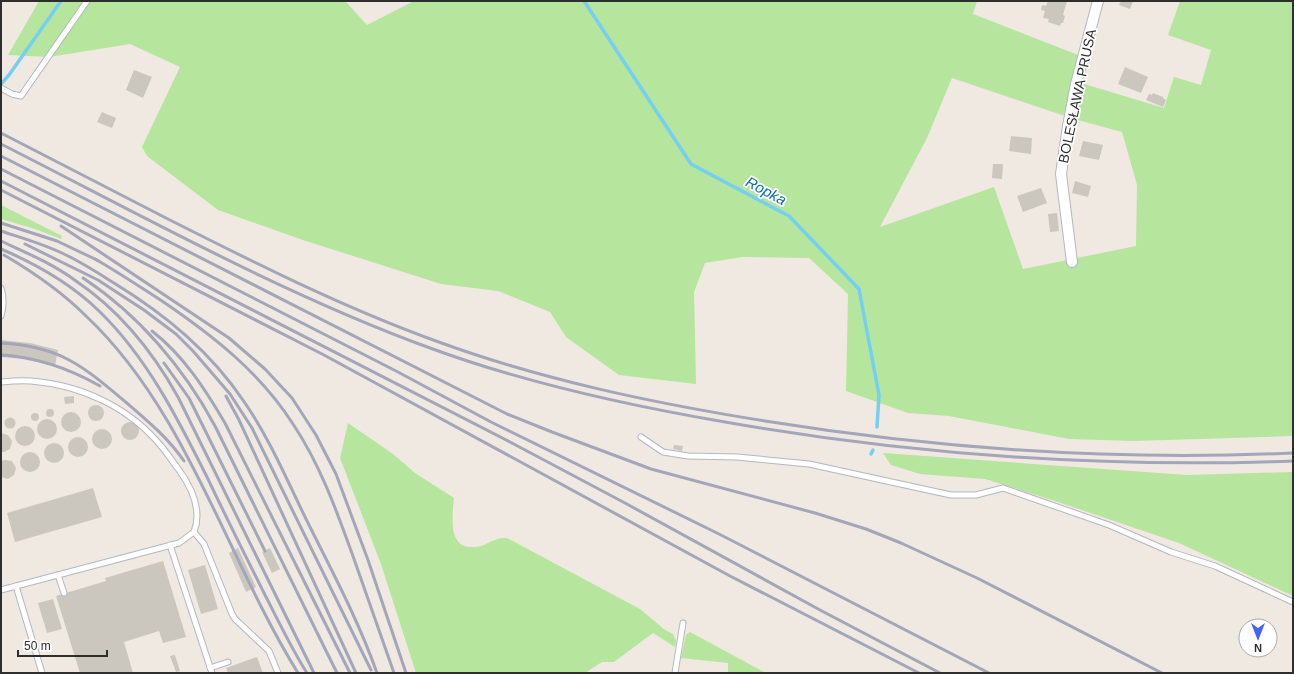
<svg xmlns="http://www.w3.org/2000/svg" width="1294" height="674" font-family="Arial,sans-serif">
  <style>
    .green { fill: #b6e59e }
    .lines { fill: none; stroke-linecap: round; stroke-linejoin: round }
    .stream { stroke: #75cff0; stroke-width: 3.5 }
    .building { fill: #cbc7bf }
    .service-casing { stroke: #b4b7c1; stroke-width: 7 }
    .minor-casing { stroke: #b4b7c1; stroke-width: 12 }
    .service { stroke: #fff; stroke-width: 5 }
    .minor { stroke: #fff; stroke-width: 10 }
    .rail { stroke: #a3a6b8; stroke-width: 3 }
    .labels { text-anchor: middle; stroke-width: 3.5; stroke-linejoin: round; paint-order: stroke }
    .street-label { font-size: 14px; fill: #2e2e2e; stroke: #fff }
    .water-label { font-size: 15px; font-style: italic; fill: #0d6fa3; stroke: #fff }
  </style>
  <rect width="100%" height="100%" fill="#efe9e1"/>
  <g class="green">
    <polygon points="39,1 345,1 367,25 414,1 977,1 973,14 1078,55 1071,81 1065,116 952,78 927,138 880,227 994,187 1023,269 1136,246 1137,185 1122,132 1074,119 1081,83 1164,108 1174,77 1201,85 1211,50 1168,35 1180,1 1293,1 1293,436 1134,441 1069,439 949,416 908,413 846,391 848,294 809,258 742,257 705,263 694,292 696,384 619,375 566,337 550,312 498,291 441,284 303,240 218,210 147,156 142,147 180,67 130,44 49,57 8,55"/>
    <polygon points="1,205 62,236 61,239 35,229 1,219"/>
    <path d="M348,423L393,454L415,473L454,498C452,519 447,554 481,546C486,545 490,541 495,540C499,538 503,538 507,538L640,609L665,630L673,634L676,641L675,647L653,633L614,662H602L585,673H416L381,564L340,458Z"/>
    <polygon points="883,453 1187,475 1293,472 1293,596 1179,543 1052,500 985,479 920,474 891,465"/>
    <polygon points="690,632 762,671 766,673 728,673 728,663 681,658 686,635"/>
  </g>
  <g class="lines">
    <g class="stream">
      <polyline points="584,1 691,164 789,216 859,289 879,395 877,427"/>
      <polyline points="1,84 9,75 61,1"/>
      <polyline points="871,454 873,450"/>
    </g>
  </g>
  <g class="building">
    <polygon points="1048,1 1067,1 1063,15 1065,16 1063,23 1061,23 1060,26 1048,22 1049,19 1043,18 1045,11 1041,10 1042,5 1046,6"/>
    <polygon points="1121,1 1133,1 1130,9 1119,5"/>
    <polygon points="1125,67 1148,77 1141,93 1118,84"/>
    <polygon points="134,70 152,77 143,98 126,90"/>
    <polygon points="1153,93 1163,97 1163,98 1166,100 1163,107 1146,100 1149,94 1152,95"/>
    <polygon points="102,112 116,118 112,128 97,122"/>
    <polygon points="1011,136 1032,138 1031,154 1009,151"/>
    <polygon points="1083,141 1103,145 1099,160 1079,156"/>
    <polygon points="993,164 1003,164 1002,179 992,178"/>
    <polygon points="1075,181 1091,186 1088,197 1072,193"/>
    <polygon points="1041,188 1047,203 1023,212 1017,196"/>
    <polygon points="1057,213 1059,231 1050,232 1048,214"/>
    <polygon points="1,340 30,343 58,350 55,366 25,359 1,357"/>
    <polygon points="74,396 74,403 65,404 64,397"/>
    <circle cx="96" cy="413" r="8"/>
    <circle cx="50" cy="413" r="4"/>
    <circle cx="71" cy="422" r="10"/>
    <circle cx="35" cy="417" r="4"/>
    <circle cx="10" cy="423" r="5.5"/>
    <circle cx="47" cy="429" r="10"/>
    <circle cx="130" cy="431" r="9"/>
    <circle cx="25" cy="436" r="10"/>
    <circle cx="102" cy="439" r="10"/>
    <polygon points="1,433 8,435 12,441 10,449 4,452 1,452"/>
    <circle cx="78" cy="447" r="10"/>
    <circle cx="54" cy="453" r="10"/>
    <polygon points="674,445 683,446 682,451 673,449"/>
    <circle cx="30" cy="462" r="10"/>
    <polygon points="5,460 12,461 16,468 14,475 8,479 1,477 1,461"/>
    <polygon points="93,488 102,517 15,542 7,513"/>
    <polygon points="238,548 256,587 246,592 229,553"/>
    <polygon points="270,548 280,569 272,573 262,552"/>
    <polygon points="163,561 186,637 163,643 159,631 124,642 133,673 80,673 56,596 106,581 105,578"/>
    <polygon points="205,565 218,609 201,614 188,570"/>
    <polygon points="53,599 62,629 47,633 38,603"/>
    <polygon points="175,655 180,671 176,672 170,656"/>
    <polygon points="257,657 263,673 228,673 226,668"/>
  </g>
  <g class="lines">
    <defs>
      <g id="service">
        <polyline points="1,88 12,94 21,96 87,1"/>
        <path d="M1,288C4,298 4,306 1,316"/>
        <path d="M1,382C11,381 21,380 31,381C81,385 129,407 161,446C167,453 173,462 179,470C192,488 202,511 194,532L179,543L1,590"/>
        <polyline points="641,437 663,452 688,456 737,457 809,464 951,495 976,495 1003,488 1109,525 1171,552 1215,566 1293,602"/>
        <polyline points="194,532 204,544 232,614 235,619 269,651 278,673"/>
        <polyline points="170,545 212,673"/>
        <polyline points="58,575 64,593"/>
        <polyline points="16,586 42,673"/>
        <polyline points="210,668 228,662"/>
        <polyline points="675,673 683,623"/>
      </g>
      <polyline id="minor" points="1072,262 1061,174 1068,126 1076,84 1098,1"/>
    </defs>
    <use href="#service" class="service-casing"/>
    <use href="#minor" class="minor-casing"/>
    <use href="#service" class="service"/>
    <use href="#minor" class="minor"/>
    <g class="rail">
      <path d="M1,133C55,161 110,189 164,217C253,262 342,307 436,341C542,380 653,403 765,421C939,449 1117,461 1293,453"/>
      <path d="M1,144C141,215 282,294 430,348C525,383 625,405 725,422C912,455 1103,468 1293,461"/>
      <polyline points="1,156 507,414 552,432 651,469 815,513 866,529 901,543 977,578 1162,673"/>
      <polyline points="1,169 398,372 491,422 719,534 989,673"/>
      <polyline points="1,181 510,442 625,503 820,610 940,673"/>
      <polyline points="1,190 324,355 730,576 919,673"/>
      <polyline points="1,223 57,241 99,261"/>
      <polyline points="61,226 229,338 265,369 292,398 316,435 336,474 368,560 406,673"/>
      <path d="M1,231C22,238 44,244 64,254C81,262 98,273 114,283C166,315 211,352 245,403C271,441 289,485 310,527C334,575 359,622 377,673"/>
      <path d="M1,241C27,253 53,264 76,281C119,310 153,352 178,397L314,673"/>
      <polyline points="25,244 98,280 144,310 176,334 193,351 230,394 252,428 371,670"/>
      <path d="M1,249C36,264 70,283 98,310C147,357 178,419 208,479C226,517 245,555 264,593C278,620 291,648 307,673"/>
      <path d="M4,255C33,272 62,292 86,316C187,411 226,557 298,673"/>
      <path d="M95,259C118,272 140,287 162,301C212,335 260,372 293,424C321,466 337,512 354,559C367,597 381,635 394,673"/>
      <path d="M83,278C138,314 184,368 215,426L337,673"/>
      <path d="M152,331C184,356 205,389 225,423L350,673"/>
      <path d="M1,343C61,346 84,367 128,404C149,422 168,438 184,461"/>
      <path d="M1,355C36,357 70,369 100,386"/>
      <polyline points="164,363 189,398 265,551"/>
      <polyline points="226,396 239,420 356,673"/>
    </g>
  </g>
  <g class="labels">
    <g class="street-label">
      <text transform="translate(1077 96) rotate(-78)" y="5">BOLESŁAWA PRUSA</text>
    </g>
    <g class="water-label">
      <text transform="translate(766 191) rotate(28)" y="5">Ropka</text>
    </g>
  </g>
  <rect width="1294" height="674" fill="none" stroke="#2e2e2e" stroke-width="4"/>
  <g transform="translate(1258 638) rotate(180)"><circle r="19" fill="#ffffff" stroke="#ababab"/>
  <path d="M0-3L7 15L0 10L-7 15Z" fill="#4264fb"/>
  <text y="-6" font-size="11" font-weight="bold" text-anchor="middle" fill="#2e2e2e">N</text>
  </g>
  <path d="M18 650v6h89v-6" fill="none" stroke="#2e2e2e" stroke-width="2"/>
  <text x="24" y="650" font-size="12" fill="#2e2e2e" stroke="#ffffff" stroke-width="3" paint-order="stroke">50 m</text>
</svg>
